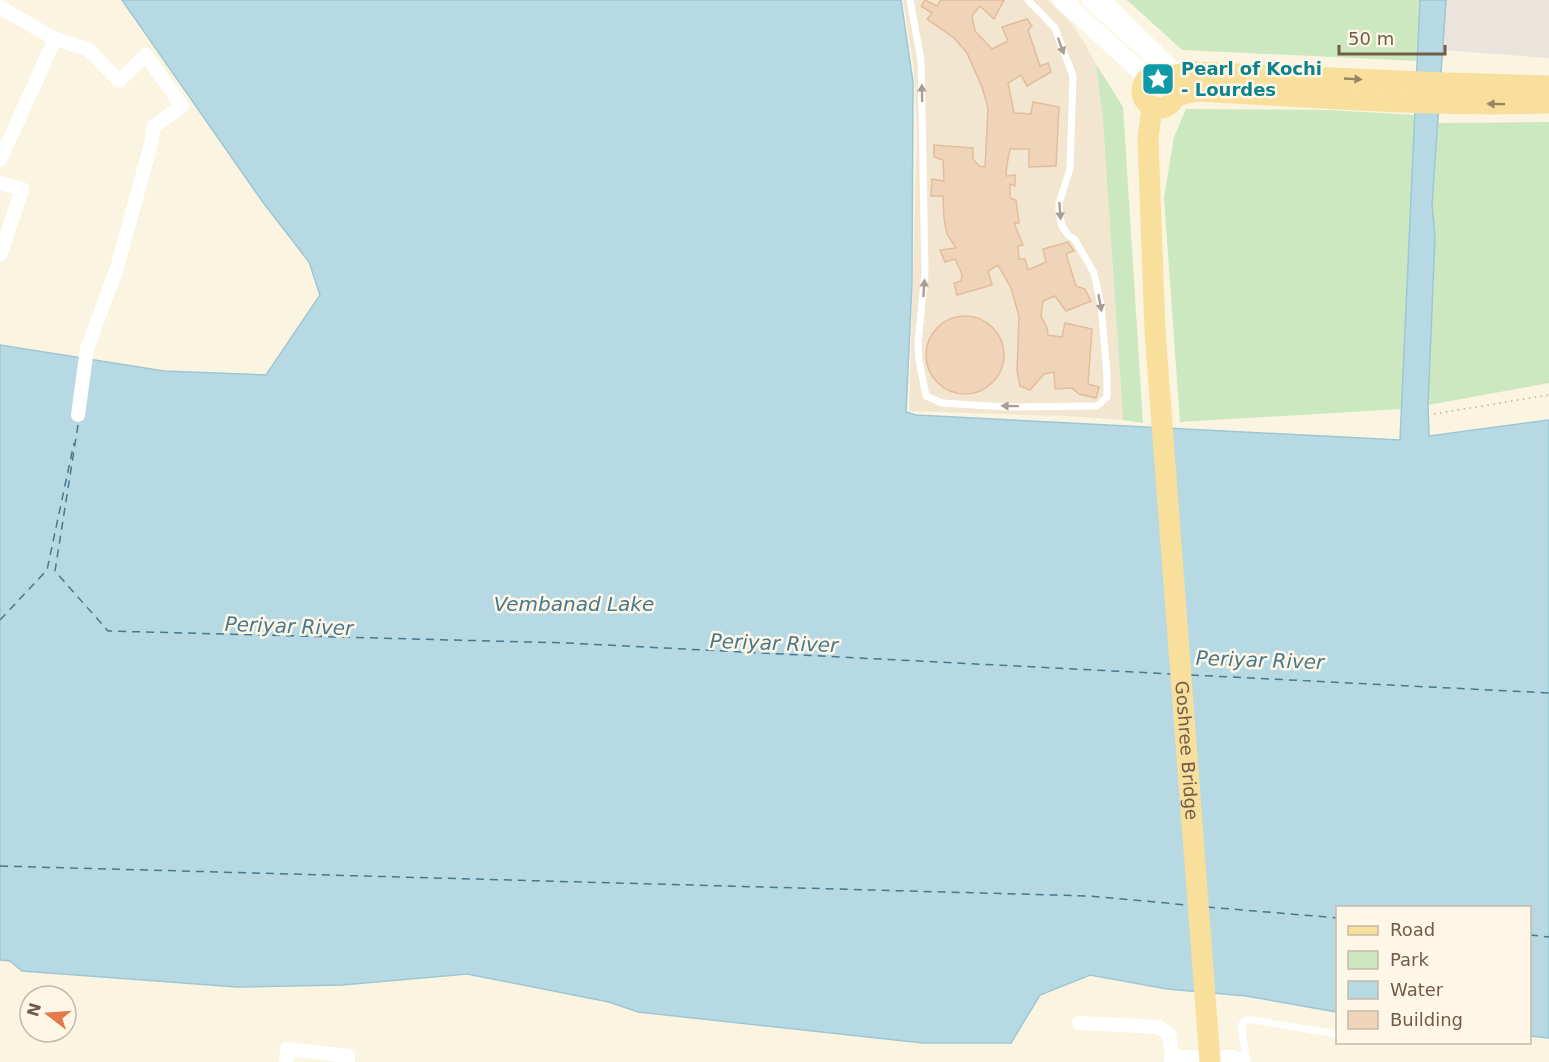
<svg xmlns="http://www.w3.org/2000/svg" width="1549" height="1062" font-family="'DejaVu Sans',sans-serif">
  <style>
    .residential { fill: #f2e6d0 }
    .industrial { fill: #eae4dc }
    .green { fill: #cce8c0 }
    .water { fill: #b7d9e4; stroke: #9dc7d5; stroke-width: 1.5 }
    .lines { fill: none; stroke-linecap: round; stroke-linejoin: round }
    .ferry { stroke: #47788b; stroke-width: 1.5; stroke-dasharray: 8 6; stroke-linecap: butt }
    .building { fill: #f0d4ba; stroke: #e2bd9b; stroke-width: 1.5 }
    .path { stroke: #d4b89d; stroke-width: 2; stroke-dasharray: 1.5 4.5; stroke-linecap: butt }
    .lane { stroke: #fff; stroke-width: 7 }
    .street { stroke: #fff; stroke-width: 14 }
    .secondary { stroke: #fff; stroke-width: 18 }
    .primary { stroke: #f8df9b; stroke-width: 21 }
    .oneway { fill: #aa9d92 }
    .oneway2 { fill: #9a8362 }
    .labels { text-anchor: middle; stroke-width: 5; stroke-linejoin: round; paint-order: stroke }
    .culture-label { font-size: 18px; font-weight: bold; fill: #0d838f; stroke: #fef7e7; text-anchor: start }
    .street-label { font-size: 18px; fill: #715b49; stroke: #fef7e7 }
    .water-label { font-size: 20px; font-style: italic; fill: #47788b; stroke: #fef7e7 }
  </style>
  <rect width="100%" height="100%" fill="#fbf4e1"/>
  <polygon class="residential" points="903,0 1048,0 1071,23 1084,42 1096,64 1103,121 1123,420 1067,416 909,411 917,133 914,70"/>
  <polygon class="industrial" points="1446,0 1549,0 1549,58 1442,50"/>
  <g class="green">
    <polygon points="1127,0 1420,0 1418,61 1182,50"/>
    <polygon points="1096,64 1123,107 1143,423 1123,420 1103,121"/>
    <polygon points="1186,109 1330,110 1415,115 1402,409 1180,422 1164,198 1174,137"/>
    <polygon points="1549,122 1549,383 1428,405 1435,237 1432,205 1438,123"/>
  </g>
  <polygon class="water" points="122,0 901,0 913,82 912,283 906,412 916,415 1400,440 1420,0 1446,0 1432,205 1435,237 1428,405 1429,436 1549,420 1549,1038 1530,1036 1530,908 1338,908 1337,1012 1246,996 1167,989 1090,975 1040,995 1011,1043 923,1043 638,1012 609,1002 467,974 342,985 237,987 22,971 10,961 0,960 0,345 164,371 266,375 320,295 309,262 262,201"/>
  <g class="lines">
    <g class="ferry">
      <polyline points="78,425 55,571 108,631 567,643 1172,674"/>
      <polyline points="0,620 47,570 74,443"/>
      <polyline points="1191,675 1549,693"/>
      <polyline points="0,866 1090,896 1187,905"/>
      <polyline points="1207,907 1338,918"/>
      <polyline points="1530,935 1549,937"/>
    </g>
  </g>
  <g class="building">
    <polygon points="925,0 937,6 941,0 1004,0 994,19 980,6 972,16 975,31 992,49 1008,41 1002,27 1027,19 1032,26 1028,30 1040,66 1048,63 1051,72 1027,86 1021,75 1008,83 1014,113 1031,114 1033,102 1059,107 1056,166 1029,167 1029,149 1010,149 1007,164 1006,176 1015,175 1015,186 1010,184 1010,198 1016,200 1019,223 1014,223 1023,245 1018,246 1019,259 1025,259 1028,270 1046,262 1043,249 1068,242 1074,251 1066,254 1076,286 1085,289 1091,301 1066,311 1055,296 1043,301 1041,316 1047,328 1048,335 1062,337 1065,323 1092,329 1088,384 1099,387 1096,398 1079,394 1072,388 1055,389 1054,372 1044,374 1030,390 1020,386 1017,371 1019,316 1011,288 998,265 988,271 992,285 957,295 954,283 961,281 962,274 955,259 945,262 940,250 956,248 947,234 944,219 943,196 931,196 932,179 944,181 943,160 934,157 934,145 973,148 973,159 979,166 985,167 988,108 982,87 967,53 954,38 927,19 932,13 921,6"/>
    <circle cx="965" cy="355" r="39"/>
  </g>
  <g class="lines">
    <polyline class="path" points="1434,414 1549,395"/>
    <g class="lane">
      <polyline points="910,0 921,60 925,272 918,343 919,360 926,396 942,403 1006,407 1097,406 1107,397 1107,375 1101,305 1094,273 1075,240 1068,235 1062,226 1059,212 1059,203 1070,169 1073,76 1055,28 1028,0"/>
      <polyline points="1109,0 1180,70"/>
      <polyline points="1247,1062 1241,1026 1245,1020 1252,1020 1338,1034"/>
    </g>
    <g class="street">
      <polyline points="0,7 55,39"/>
      <polyline points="0,160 55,39 88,49 119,81 146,55 182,106 153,127 152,140 117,268 87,349 78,415"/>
      <polyline points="0,183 22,189 0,255"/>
      <polyline points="1079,1023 1159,1027 1169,1034 1173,1059"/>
      <polyline points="286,1062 287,1049 348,1056 348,1062"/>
    </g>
    <g class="secondary">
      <polyline points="1062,0 1148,78"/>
      <polyline points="1091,0 1157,60 1158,73"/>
      <polyline points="1173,1062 1173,1059 1232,1059 1240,1062"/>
    </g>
    <g class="primary">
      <circle cx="1159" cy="91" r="17"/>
      <polyline points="1169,76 1193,72 1445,83 1549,86"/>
      <path d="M1175,96L1196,91C1313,97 1431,107 1549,103"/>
      <path id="s1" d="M1152,106L1148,139L1155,331L1210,1062"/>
    </g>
  </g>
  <defs><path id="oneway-solid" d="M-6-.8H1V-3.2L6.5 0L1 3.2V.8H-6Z" transform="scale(1.5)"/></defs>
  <g class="oneway">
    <use href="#oneway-solid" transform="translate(1061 46) rotate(70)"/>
    <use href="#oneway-solid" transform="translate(922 93) rotate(-91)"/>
    <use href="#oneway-solid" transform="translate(1060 211) rotate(86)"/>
    <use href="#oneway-solid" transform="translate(924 288) rotate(-86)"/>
    <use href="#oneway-solid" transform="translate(1100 303) rotate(80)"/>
    <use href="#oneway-solid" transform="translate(1010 406) rotate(-179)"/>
  </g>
  <g class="oneway2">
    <use href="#oneway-solid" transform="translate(1353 79) rotate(3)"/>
    <use href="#oneway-solid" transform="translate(1496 104) rotate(-179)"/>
  </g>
  <defs>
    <symbol id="sight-square" viewBox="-11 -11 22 22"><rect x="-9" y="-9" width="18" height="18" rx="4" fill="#0f9aa8" stroke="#fef7e7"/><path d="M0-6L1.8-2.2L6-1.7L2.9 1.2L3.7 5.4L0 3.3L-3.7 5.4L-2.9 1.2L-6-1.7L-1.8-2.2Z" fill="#fff"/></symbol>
  </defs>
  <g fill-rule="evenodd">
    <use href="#sight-square" x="1139" y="60" width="38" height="38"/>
  </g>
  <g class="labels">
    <g class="culture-label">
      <text x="1181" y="75">Pearl of Kochi<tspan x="1181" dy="21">- Lourdes</tspan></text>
    </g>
    <g class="street-label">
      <text dy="6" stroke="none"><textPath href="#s1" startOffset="646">Goshree Bridge</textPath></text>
    </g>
    <g class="water-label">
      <text x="574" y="611">Vembanad Lake</text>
      <text transform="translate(289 626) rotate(2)" y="7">Periyar River</text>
      <text transform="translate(774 643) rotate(2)" y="7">Periyar River</text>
      <text transform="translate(1260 660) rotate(2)" y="7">Periyar River</text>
    </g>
  </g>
  <rect x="1336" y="906" width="195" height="138" fill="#fef7e7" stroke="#c6b9a8" stroke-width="1.5"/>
  <rect x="1348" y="926" width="30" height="9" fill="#f8df9b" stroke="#c6b9a8" stroke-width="1.5"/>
  <text x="1390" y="936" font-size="18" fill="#715b49">Road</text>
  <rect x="1348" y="951" width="30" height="18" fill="#cce8c0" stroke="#c6b9a8" stroke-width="1.5"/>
  <text x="1390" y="966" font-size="18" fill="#715b49">Park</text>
  <rect x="1348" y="981" width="30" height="18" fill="#b7d9e4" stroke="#c6b9a8" stroke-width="1.5"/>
  <text x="1390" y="996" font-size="18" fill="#715b49">Water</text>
  <rect x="1348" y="1011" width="30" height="18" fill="#f0d4ba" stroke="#c6b9a8" stroke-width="1.5"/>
  <text x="1390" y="1026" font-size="18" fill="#715b49">Building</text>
  <g transform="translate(48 1014) rotate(287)"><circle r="28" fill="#fef7e7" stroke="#c6b9a8" stroke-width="1.5"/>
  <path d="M0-4.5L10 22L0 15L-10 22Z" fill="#e27b49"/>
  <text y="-9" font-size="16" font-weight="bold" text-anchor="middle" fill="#715b49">N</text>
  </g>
  <path d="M1339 45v9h106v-9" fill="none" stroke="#715b49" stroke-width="3"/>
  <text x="1348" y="45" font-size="18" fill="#715b49" stroke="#fef7e7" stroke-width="4.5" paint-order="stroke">50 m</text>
</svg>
